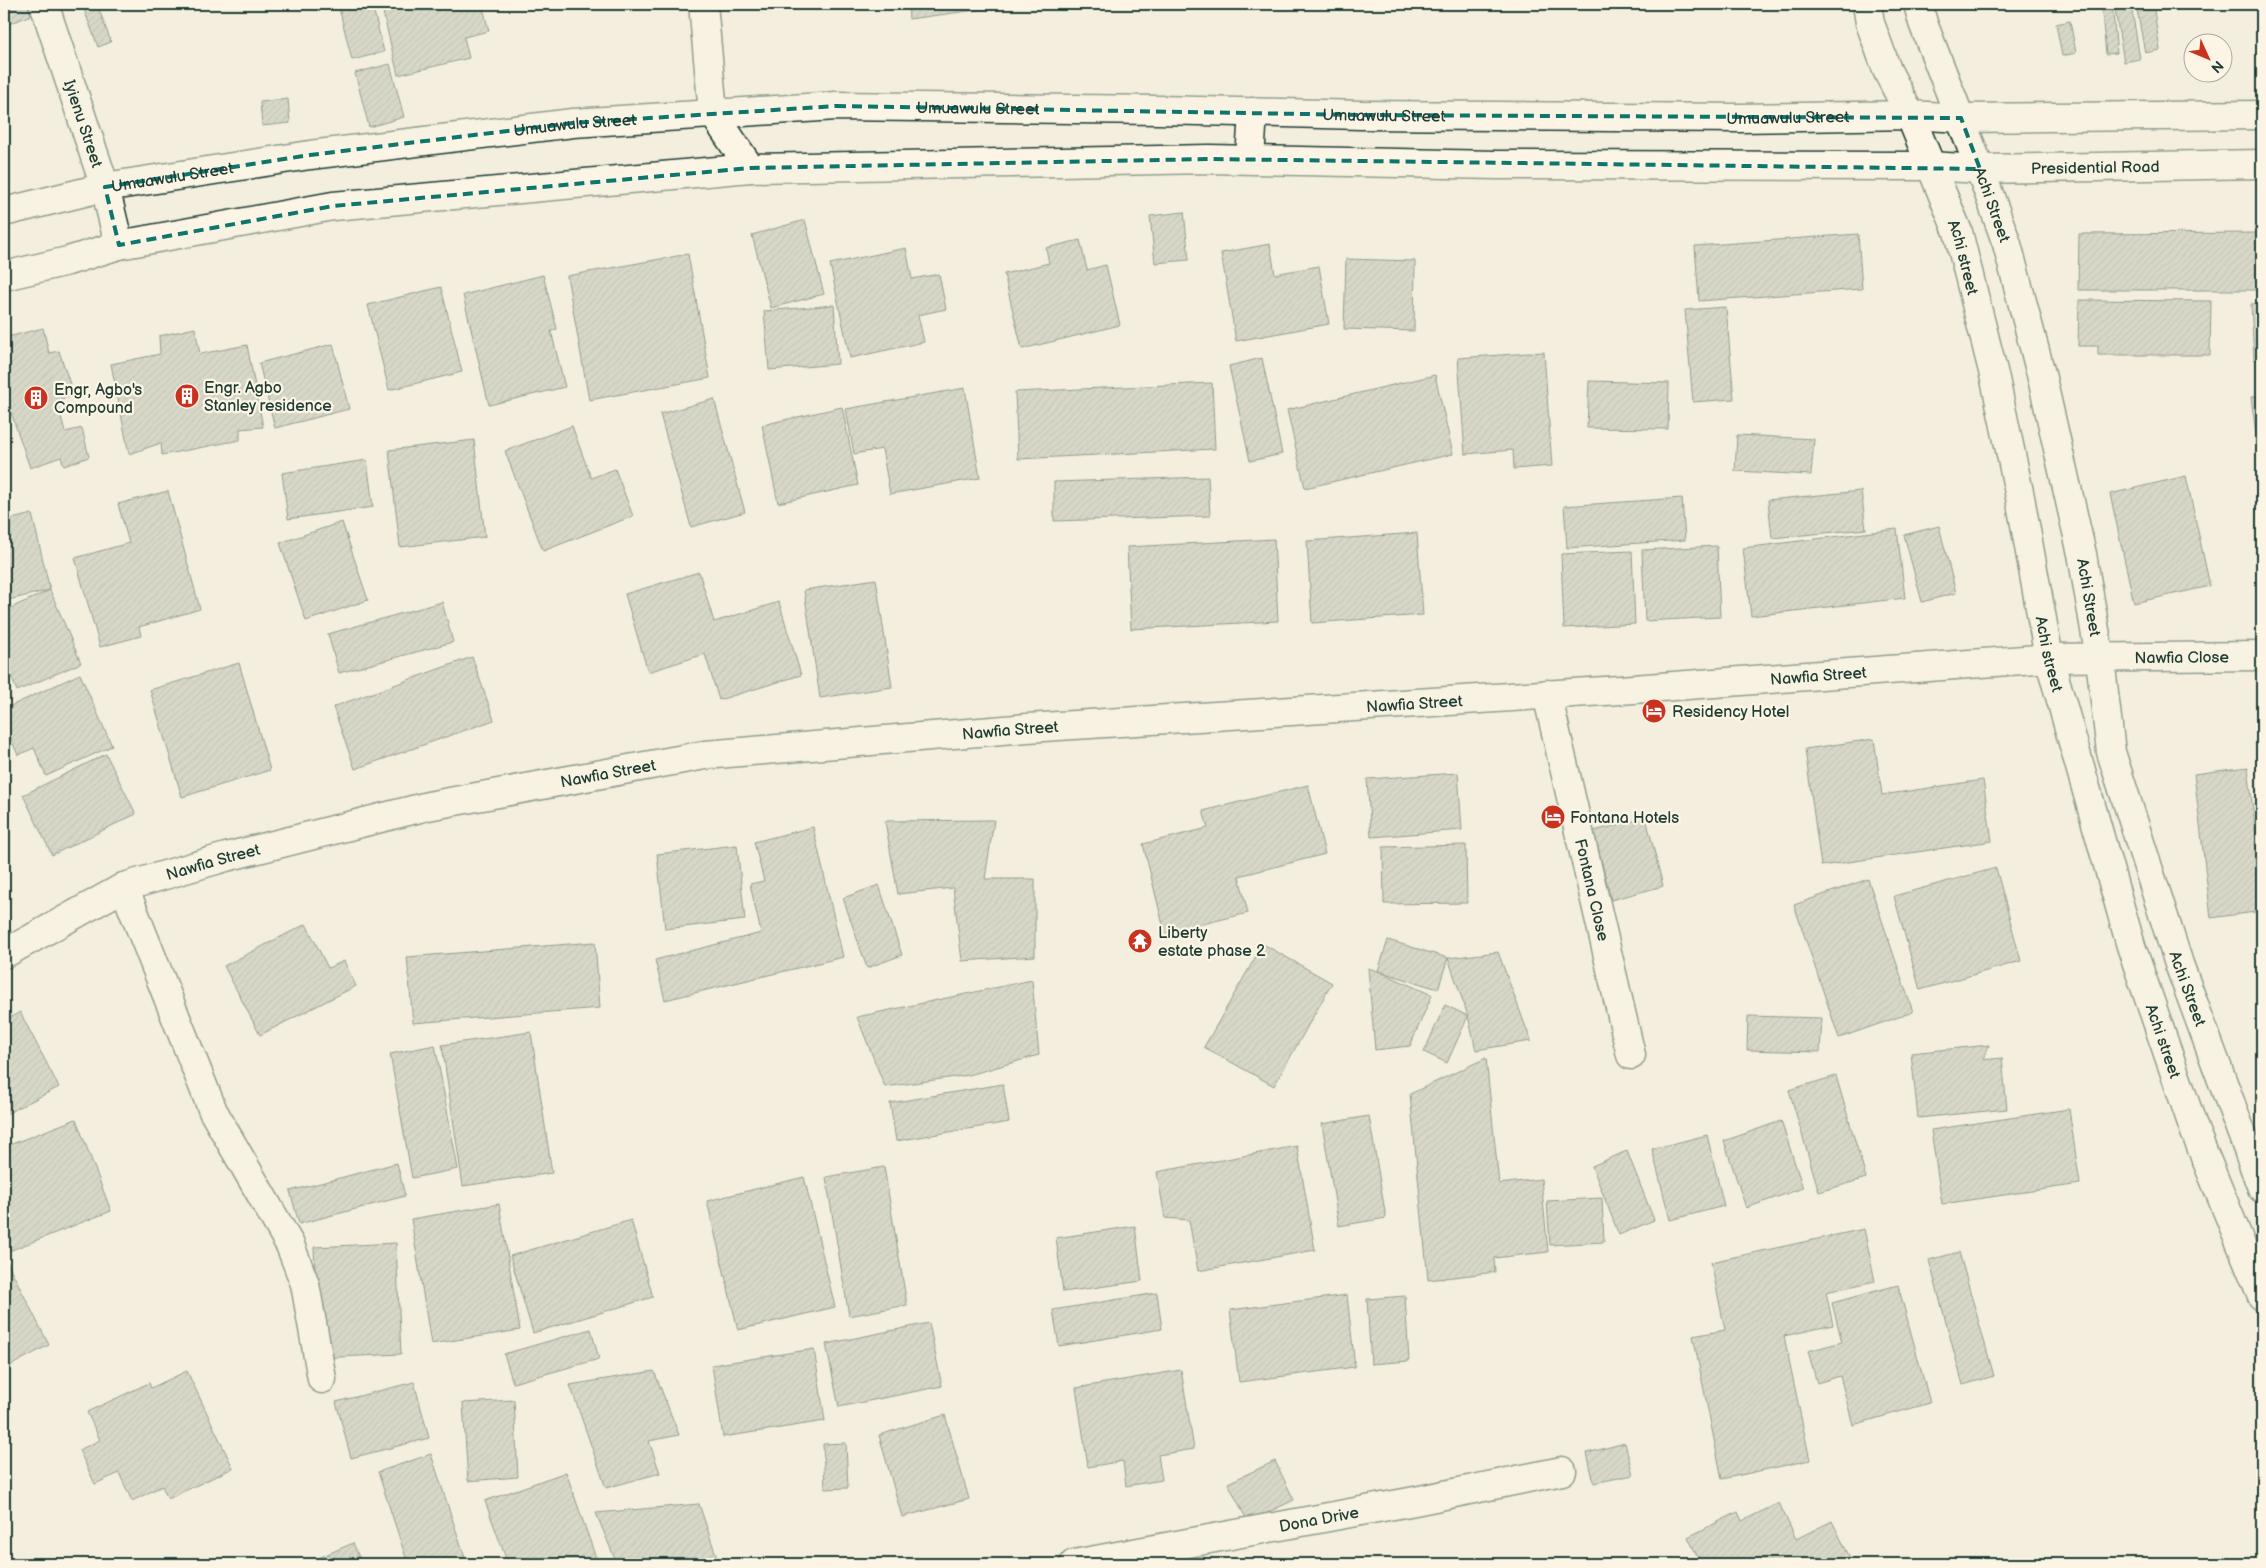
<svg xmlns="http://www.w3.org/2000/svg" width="2266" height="1568" font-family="'Balsamiq Sans',sans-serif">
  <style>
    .building { fill: url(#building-hatch); stroke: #1f3d34 }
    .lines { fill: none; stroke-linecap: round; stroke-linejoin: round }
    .minor-casing { stroke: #1f3d34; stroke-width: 31 }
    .major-casing { stroke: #1f3d34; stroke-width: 31 }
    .minor { stroke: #fcf5e5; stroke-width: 28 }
    .major { stroke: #fcf5e5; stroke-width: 28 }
    .marked { fill: none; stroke: #0f766e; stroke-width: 4; stroke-dasharray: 10 6; stroke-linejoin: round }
    .labels { text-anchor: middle; stroke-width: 4.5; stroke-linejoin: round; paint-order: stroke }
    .street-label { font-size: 16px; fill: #1f3d34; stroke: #fcf5e5 }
    .poi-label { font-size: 16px; fill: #1f3d34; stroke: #fcf5e5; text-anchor: start }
  </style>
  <defs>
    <pattern id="building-hatch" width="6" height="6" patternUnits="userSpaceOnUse" patternTransform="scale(1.25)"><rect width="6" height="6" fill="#b8bcae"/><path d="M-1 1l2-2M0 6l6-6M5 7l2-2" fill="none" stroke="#959a8e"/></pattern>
  </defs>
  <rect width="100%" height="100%" fill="#f3eede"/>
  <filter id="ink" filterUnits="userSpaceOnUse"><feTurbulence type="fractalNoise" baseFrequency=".02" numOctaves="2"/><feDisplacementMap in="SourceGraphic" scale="10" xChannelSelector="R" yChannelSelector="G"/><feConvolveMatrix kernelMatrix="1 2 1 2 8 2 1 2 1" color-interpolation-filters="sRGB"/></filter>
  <g filter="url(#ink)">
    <g class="building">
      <polygon points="4,4 27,4 31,15 4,26"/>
      <polygon points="82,4 97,4 111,42 98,47"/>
      <polygon points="338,4 372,4 384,52 352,60"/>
      <polygon points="381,4 482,4 489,31 464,37 469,58 398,75"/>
      <polygon points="796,4 814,4 796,7"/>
      <polygon points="908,4 1021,4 909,19"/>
      <polygon points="2101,4 2112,4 2117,53 2106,54"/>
      <polygon points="2114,4 2131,4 2140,59 2124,62"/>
      <polygon points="2136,4 2153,4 2160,50 2145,53"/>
      <rect x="2224" y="4" width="38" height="1"/>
      <polygon points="2070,21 2076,53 2062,56 2056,24"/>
      <polygon points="390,64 404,117 369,127 355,73"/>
      <polygon points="288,99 290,123 262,126 260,102"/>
      <polygon points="1184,212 1189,260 1155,263 1150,216"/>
      <polygon points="805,220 824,294 771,308 752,235"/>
      <polygon points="2262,233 2262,290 2078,290 2079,234"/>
      <polygon points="1858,234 1862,289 1699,301 1695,246"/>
      <polygon points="1080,240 1087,270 1106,265 1120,325 1022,349 1004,274 1049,263 1046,248"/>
      <polygon points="1270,244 1275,274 1319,266 1329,324 1236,341 1221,253"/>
      <polygon points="906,248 912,279 939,274 946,309 918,315 924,342 850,358 830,264"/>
      <polygon points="688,254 710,378 589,400 567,276"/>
      <polygon points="1346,259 1415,261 1414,331 1344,329"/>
      <polygon points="543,275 557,329 551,331 565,387 489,405 463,295"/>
      <polygon points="441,287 462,372 389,390 368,305"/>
      <polygon points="2079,300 2211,301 2210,355 2098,355 2098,346 2078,346"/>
      <polygon points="2262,303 2262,359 2254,360 2251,304"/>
      <polygon points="834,305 838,364 769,370 764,311"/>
      <polygon points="1726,307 1734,399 1693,402 1685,310"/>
      <polygon points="43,328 49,353 59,351 74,396 57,400 65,432 82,428 89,457 64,466 61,457 30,468 4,392 4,338"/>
      <polygon points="195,328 200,354 247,345 263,427 240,429 240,440 162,455 161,443 129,454 111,364 160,354 159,336"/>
      <polygon points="333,344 349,409 275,428 259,363"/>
      <polygon points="1544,352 1552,466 1514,469 1513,450 1465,454 1458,358"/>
      <polygon points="1262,358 1282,454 1250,461 1229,366"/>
      <polygon points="1435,375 1453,454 1305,488 1287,410"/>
      <polygon points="1589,381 1669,383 1668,429 1587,428"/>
      <polygon points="1212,383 1215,449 1018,459 1015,392"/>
      <polygon points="965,388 980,478 890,494 882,449 854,454 846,409"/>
      <polygon points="2262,395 2262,465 2260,465 2251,397"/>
      <polygon points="714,399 745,512 691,527 660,414"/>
      <polygon points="842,407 858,485 778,503 762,425"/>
      <polygon points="572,426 591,478 615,469 633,516 543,551 505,451"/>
      <polygon points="1737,435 1814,439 1811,475 1735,471"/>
      <polygon points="474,440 485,537 400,547 389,450"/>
      <polygon points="367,460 373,507 288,519 282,473"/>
      <polygon points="2186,476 2210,586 2134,603 2110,494"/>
      <polygon points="1208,477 1210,516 1054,521 1054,482"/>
      <polygon points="168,491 200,609 139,627 141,636 100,647 75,558 129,543 118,504"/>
      <polygon points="1861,491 1866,529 1772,538 1768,500"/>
      <polygon points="1682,498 1685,540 1567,548 1564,506"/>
      <polygon points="32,514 50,590 4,601 4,521"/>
      <polygon points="342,522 368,600 306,621 280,543"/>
      <polygon points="1939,526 1956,593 1922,602 1904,535"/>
      <polygon points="1897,529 1905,598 1751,616 1743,548"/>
      <polygon points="1417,533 1423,615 1312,623 1307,541"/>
      <polygon points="1274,539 1278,621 1131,629 1127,547"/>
      <polygon points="1717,546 1720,617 1645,621 1642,550"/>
      <polygon points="1632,551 1635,624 1564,628 1561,554"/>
      <polygon points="699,572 714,622 779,602 801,675 719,700 705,654 648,672 625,594"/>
      <polygon points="876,579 892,687 820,698 804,590"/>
      <polygon points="50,590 81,663 17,691 9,671 4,671 4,611"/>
      <polygon points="442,602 453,642 339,673 328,634"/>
      <polygon points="472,657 494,720 355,769 333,707"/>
      <polygon points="239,663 270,770 182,797 150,690"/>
      <polygon points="80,674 112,746 46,776 34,748 18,755 4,723 4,709"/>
      <polygon points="1874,739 1882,795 1983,780 1992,841 1821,866 1805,749"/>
      <polygon points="106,754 136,814 52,855 23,795"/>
      <polygon points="2248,767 2262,888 2262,911 2211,918 2194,774"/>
      <polygon points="1458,773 1462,830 1371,837 1367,779"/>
      <polygon points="1308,785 1325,854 1239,876 1248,913 1165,933 1143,844 1208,828 1203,811"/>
      <polygon points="1646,818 1663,886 1611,900 1594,831"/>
      <polygon points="994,820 985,879 1035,879 1035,956 962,961 953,888 898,894 885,821"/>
      <polygon points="813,827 843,957 665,1000 655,960 761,933 750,884 764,881 754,842"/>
      <polygon points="737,845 745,920 665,929 657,854"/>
      <polygon points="1466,845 1467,903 1384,904 1383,847"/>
      <polygon points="1996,868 2021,961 1920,990 1894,896"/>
      <polygon points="1868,879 1913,1012 1839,1038 1794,905"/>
      <polygon points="879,885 902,955 867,968 843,898"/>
      <polygon points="306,924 328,968 344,961 356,986 260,1035 224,966"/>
      <polygon points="1388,940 1448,958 1438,989 1378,971"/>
      <polygon points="595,942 600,1008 413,1023 407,957"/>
      <polygon points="1263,944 1332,983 1274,1086 1204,1047"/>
      <polygon points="1498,952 1531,1041 1476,1050 1468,1016 1448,958"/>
      <polygon points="1368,968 1378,971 1432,995 1410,1046 1375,1050"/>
      <polygon points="1032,980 1039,1055 969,1075 885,1087 857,1017"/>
      <polygon points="1445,1005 1468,1016 1447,1063 1424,1052"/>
      <polygon points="20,1012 59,1087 4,1115 4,1021"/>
      <polygon points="1748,1016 1822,1018 1820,1052 1747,1050"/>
      <polygon points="531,1032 552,1173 463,1186 442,1045"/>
      <polygon points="435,1045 458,1169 412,1178 390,1054"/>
      <polygon points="1989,1045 1983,1060 2002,1058 2007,1109 1918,1118 1911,1053"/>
      <polygon points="1486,1058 1499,1184 1541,1179 1548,1252 1494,1258 1495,1272 1428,1280 1410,1094"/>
      <polygon points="1836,1076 1866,1178 1819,1192 1789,1090"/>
      <polygon points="1003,1084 1009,1122 896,1141 890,1103"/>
      <polygon points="2069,1109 2080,1184 1942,1204 1931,1130"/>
      <polygon points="1369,1116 1386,1218 1339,1226 1322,1124"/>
      <polygon points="76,1119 111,1211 4,1253 4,1147"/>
      <polygon points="1781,1121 1803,1188 1746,1208 1724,1141"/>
      <polygon points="1707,1135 1724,1206 1670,1220 1652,1149"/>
      <polygon points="1297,1146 1315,1250 1198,1271 1189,1220 1165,1218 1157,1172"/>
      <polygon points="1627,1151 1654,1220 1619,1235 1592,1166"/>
      <polygon points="397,1163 405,1196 299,1224 290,1191"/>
      <polygon points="884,1167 907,1305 849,1316 826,1177"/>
      <polygon points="804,1177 835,1307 738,1330 707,1201"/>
      <polygon points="1602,1198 1604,1242 1550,1245 1547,1201"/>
      <polygon points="499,1204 520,1330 431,1344 411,1219"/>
      <polygon points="631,1220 653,1297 533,1333 510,1256"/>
      <polygon points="1135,1226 1142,1281 1063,1292 1056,1238"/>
      <polygon points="1864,1229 1875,1281 1826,1292 1833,1325 1784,1336 1810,1460 1722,1479 1693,1336 1725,1330 1711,1262"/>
      <polygon points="396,1243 401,1354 319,1358 314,1247"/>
      <polygon points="1959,1252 1994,1376 1963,1385 1929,1260"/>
      <polygon points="4,1256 49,1345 4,1369"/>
      <polygon points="1898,1285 1930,1403 1853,1425 1840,1376 1817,1383 1808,1351 1842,1342 1832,1303"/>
      <polygon points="1157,1293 1162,1329 1059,1346 1053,1310"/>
      <polygon points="1347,1295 1355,1367 1239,1382 1230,1310"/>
      <polygon points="1405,1296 1409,1361 1371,1364 1367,1299"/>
      <polygon points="929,1323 942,1386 839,1407 826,1344"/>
      <polygon points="591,1329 599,1359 513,1383 504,1354"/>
      <polygon points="814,1349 825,1421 723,1437 712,1365"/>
      <polygon points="1181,1370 1194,1449 1158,1455 1162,1480 1126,1486 1123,1461 1088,1467 1076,1388"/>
      <polygon points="187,1371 233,1468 168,1499 162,1486 132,1501 119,1473 95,1484 79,1450 100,1440 87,1412 149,1383 151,1388"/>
      <polygon points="654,1371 679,1435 649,1441 660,1473 606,1488 570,1385"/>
      <polygon points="414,1382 429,1438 351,1458 336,1402"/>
      <polygon points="514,1400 518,1477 468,1481 463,1403"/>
      <polygon points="945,1415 969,1499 902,1517 879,1435"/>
      <polygon points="846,1443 848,1488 825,1489 823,1444"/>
      <polygon points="1625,1443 1633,1475 1594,1483 1587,1453"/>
      <polygon points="431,1454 467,1564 408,1564 378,1472"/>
      <polygon points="1275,1461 1294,1500 1248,1522 1228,1483"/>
      <polygon points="566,1472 598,1564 565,1564 564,1560 551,1564 508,1564 485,1501"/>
      <polygon points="1779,1503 1796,1539 1832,1521 1853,1564 1701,1564 1688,1537 1738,1512 1742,1521"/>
      <polygon points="699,1504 719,1564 617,1564 596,1513"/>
      <polygon points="353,1543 362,1564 305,1564"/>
    </g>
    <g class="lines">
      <defs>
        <g id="minor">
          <path id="s1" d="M44,4L105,187L119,245"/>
          <polyline points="703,4 713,113 750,168"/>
          <path id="s2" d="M1867,4L1870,23L1887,70L1910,115L1958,232L1995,379L2020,497L2049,658L2131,946L2195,1132L2262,1296"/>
          <path id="s3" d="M1918,4L1923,23L1980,169L2007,244L2041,374L2082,554L2100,659L2111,752L2179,964L2262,1188"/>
          <polyline points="1250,159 1253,112"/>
          <path id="s4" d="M1547,694L1631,1055"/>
          <polyline points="124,887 213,1111 290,1245 305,1284 322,1379"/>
          <path id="s5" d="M4,954L124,887L226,857L428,806L705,755L1027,728L1620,690L2049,658L2262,656"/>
          <path id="s6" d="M1074,1564L1415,1501L1562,1471"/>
        </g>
        <g id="major">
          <path id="s7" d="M4,212L105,187L310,155L573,123L836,106L1159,110L1361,115L1739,118L1910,115L1961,118L2262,115"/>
          <path id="s8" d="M4,276L68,261L119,245L333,206L750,168L1209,159L1496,165L1930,166L1980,169L2262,164"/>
        </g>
      </defs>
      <use href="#minor" class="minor-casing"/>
      <use href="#major" class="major-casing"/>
      <use href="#minor" class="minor"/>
      <use href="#major" class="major"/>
    </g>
  </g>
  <path d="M0 0H2266V1568H0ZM836,106L1361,115L1961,118L1980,169L1209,159L750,168L333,206L119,245L105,187L310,155L573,123Z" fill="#f3eede" fill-opacity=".55" fill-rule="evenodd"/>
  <path class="marked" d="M836,106L1361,115L1961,118L1980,169L1209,159L750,168L333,206L119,245L105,187L310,155L573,123Z"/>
  <defs>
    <symbol id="building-disc" viewBox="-11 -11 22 22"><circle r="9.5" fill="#c8321e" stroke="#fcf5e5"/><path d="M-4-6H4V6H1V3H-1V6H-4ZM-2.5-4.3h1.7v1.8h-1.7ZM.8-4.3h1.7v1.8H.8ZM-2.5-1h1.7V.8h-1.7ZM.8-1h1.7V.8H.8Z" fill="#fff"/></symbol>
    <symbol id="hotel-disc" viewBox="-11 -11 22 22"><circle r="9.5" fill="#c8321e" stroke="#fcf5e5"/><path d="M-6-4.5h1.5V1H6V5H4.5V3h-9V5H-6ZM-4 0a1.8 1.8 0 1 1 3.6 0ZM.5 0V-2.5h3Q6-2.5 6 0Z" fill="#fff"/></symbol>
    <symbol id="temple-disc" viewBox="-11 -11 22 22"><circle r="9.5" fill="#c8321e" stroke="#fcf5e5"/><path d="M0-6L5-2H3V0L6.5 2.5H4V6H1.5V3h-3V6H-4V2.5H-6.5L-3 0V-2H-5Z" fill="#fff"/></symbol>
  </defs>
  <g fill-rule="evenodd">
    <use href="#building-disc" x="173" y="382" width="28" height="28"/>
    <use href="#building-disc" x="22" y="384" width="28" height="28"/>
    <use href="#hotel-disc" x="1640" y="697" width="28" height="28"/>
    <use href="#hotel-disc" x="1539" y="803" width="28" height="28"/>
    <use href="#temple-disc" x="1126" y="927" width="28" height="28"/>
  </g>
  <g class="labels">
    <g class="street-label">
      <text dy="6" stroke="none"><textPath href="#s7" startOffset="982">Umuawulu Street</textPath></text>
      <text dy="6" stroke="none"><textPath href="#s7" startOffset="1388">Umuawulu Street</textPath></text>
      <text dy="6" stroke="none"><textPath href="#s7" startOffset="1792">Umuawulu Street</textPath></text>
      <text dy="6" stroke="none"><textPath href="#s1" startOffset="126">Iyienu Street</textPath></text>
      <text dy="6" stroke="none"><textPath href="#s7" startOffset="578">Umuawulu Street</textPath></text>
      <text dy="6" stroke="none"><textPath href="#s8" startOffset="2101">Presidential Road</textPath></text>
      <text dy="6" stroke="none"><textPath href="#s7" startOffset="172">Umuawulu Street</textPath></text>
      <text dy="6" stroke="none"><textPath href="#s3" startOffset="214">Achi Street</textPath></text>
      <text dy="6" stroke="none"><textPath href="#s2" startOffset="272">Achi street</textPath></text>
      <text dy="6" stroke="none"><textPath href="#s3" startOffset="619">Achi Street</textPath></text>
      <text dy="6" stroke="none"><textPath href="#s2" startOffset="678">Achi street</textPath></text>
      <text dy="6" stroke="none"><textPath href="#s5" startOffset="2214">Nawfia Close</textPath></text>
      <text dy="6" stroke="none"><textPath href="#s5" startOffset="1850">Nawfia Street</textPath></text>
      <text dy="6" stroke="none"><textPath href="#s5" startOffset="1445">Nawfia Street</textPath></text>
      <text dy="6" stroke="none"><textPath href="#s5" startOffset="1040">Nawfia Street</textPath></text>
      <text dy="6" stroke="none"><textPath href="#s5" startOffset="635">Nawfia Street</textPath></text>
      <text dy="6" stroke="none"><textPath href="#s5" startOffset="230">Nawfia Street</textPath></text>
      <text dy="6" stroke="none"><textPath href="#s4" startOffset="201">Fontana Close</textPath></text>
      <text dy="6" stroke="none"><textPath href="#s3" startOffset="1024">Achi Street</textPath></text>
      <text dy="6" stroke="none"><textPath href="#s2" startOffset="1082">Achi street</textPath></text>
      <text dy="6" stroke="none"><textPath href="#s6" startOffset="249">Dona Drive</textPath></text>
    </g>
    <g class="poi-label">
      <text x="204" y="393">Engr. Agbo<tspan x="204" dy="18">Stanley residence</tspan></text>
      <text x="54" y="395">Engr, Agbo's<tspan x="54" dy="18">Compound</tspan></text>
      <text x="1672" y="717">Residency Hotel</text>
      <text x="1570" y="823">Fontana Hotels</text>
      <text x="1158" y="938">Liberty<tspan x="1158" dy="18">estate phase 2</tspan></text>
    </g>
  </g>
  <rect width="2266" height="1568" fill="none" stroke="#fcf5e5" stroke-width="20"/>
  <rect x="10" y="10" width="2246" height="1548" fill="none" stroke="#1f3d34" stroke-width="2" filter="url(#ink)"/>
  <g transform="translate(2208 58) rotate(134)"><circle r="24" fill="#fcf5e5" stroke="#a4ab9e"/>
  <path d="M0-4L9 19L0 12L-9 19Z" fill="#c8321e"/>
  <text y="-8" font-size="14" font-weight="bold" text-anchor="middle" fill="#1f3d34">N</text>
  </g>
</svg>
